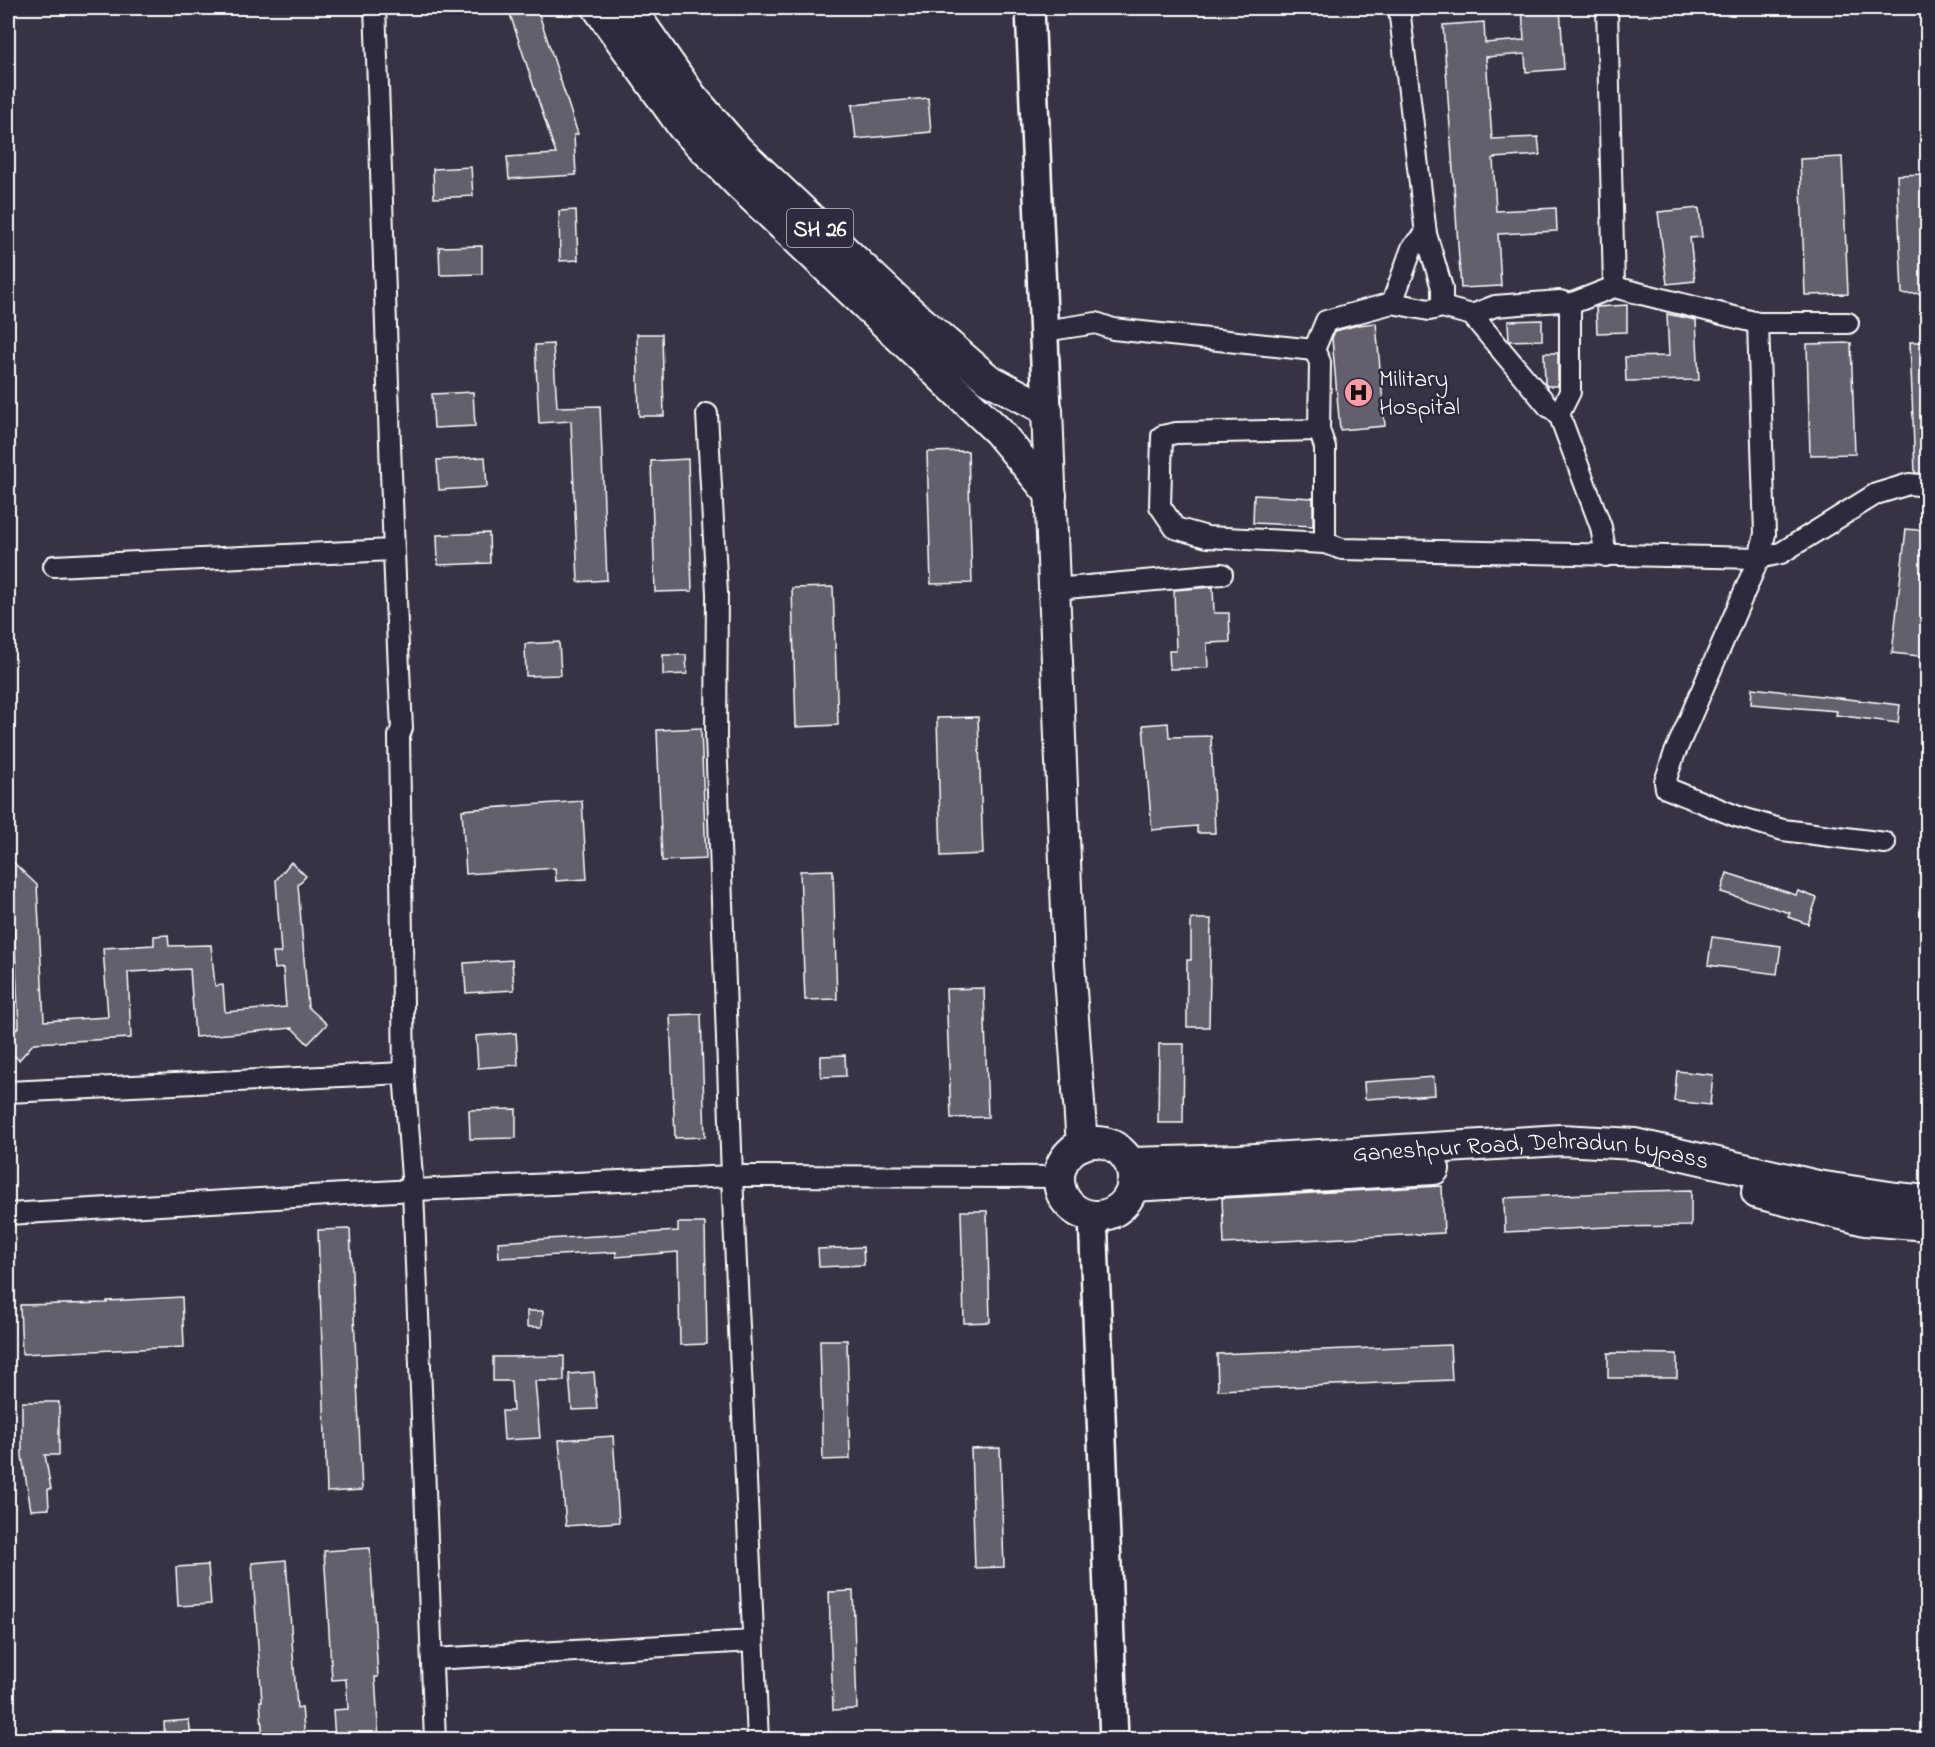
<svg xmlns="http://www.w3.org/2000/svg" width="1935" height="1747" font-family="'Indie Flower',sans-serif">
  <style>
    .building { fill: #635f6d; stroke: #fff; stroke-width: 1.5 }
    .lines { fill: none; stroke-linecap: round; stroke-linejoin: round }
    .street-casing { stroke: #fff; stroke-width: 24 }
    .secondary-casing { stroke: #fff; stroke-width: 32 }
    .primary-casing { stroke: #fff; stroke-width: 34 }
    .street { stroke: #2f2a3d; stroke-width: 20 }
    .secondary { stroke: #2f2a3d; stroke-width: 27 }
    .primary { stroke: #2f2a3d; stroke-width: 30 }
    .labels { text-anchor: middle; stroke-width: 5; stroke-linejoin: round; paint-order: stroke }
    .shield { fill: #2f2a3d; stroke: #c1bfc5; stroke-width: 1.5 }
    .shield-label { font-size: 22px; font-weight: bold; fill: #fff }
    .poi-label { font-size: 24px; fill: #fff; stroke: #2f2a3d; text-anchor: start }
    .street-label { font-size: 24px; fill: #fff; stroke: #2f2a3d }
  </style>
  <rect width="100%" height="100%" fill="#373345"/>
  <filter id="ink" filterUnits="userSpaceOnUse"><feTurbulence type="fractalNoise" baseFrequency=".0167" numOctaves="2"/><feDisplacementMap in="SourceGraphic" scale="12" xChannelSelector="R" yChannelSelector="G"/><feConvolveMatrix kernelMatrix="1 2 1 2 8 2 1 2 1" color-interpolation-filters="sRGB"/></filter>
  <g filter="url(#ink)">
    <g class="building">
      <polygon points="508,8 537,8 578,134 574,135 576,175 509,179 507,157 556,154"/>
      <polygon points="1522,8 1560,8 1564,69 1526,72 1525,54 1486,57 1492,139 1538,137 1540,155 1493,158 1496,211 1556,208 1557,231 1498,234 1501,286 1461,288 1443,25 1484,22 1485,43 1524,40"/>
      <polygon points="928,98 931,132 856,139 852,105"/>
      <polygon points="1842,157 1848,294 1805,295 1800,159"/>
      <polygon points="471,167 473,196 434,198 433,169"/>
      <polygon points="1928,174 1928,293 1902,294 1897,175"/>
      <polygon points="1699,208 1702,237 1690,238 1695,281 1667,284 1658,212"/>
      <polygon points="576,210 578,260 560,261 559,211"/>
      <polygon points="482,246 482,274 440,275 439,247"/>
      <polygon points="1627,305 1627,332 1597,333 1596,307"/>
      <polygon points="1667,314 1696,320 1699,380 1626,381 1625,357 1669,356"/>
      <polygon points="1542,320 1542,340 1509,341 1508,321"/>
      <polygon points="1376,323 1385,426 1340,430 1332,338 1335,331 1358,325"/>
      <polygon points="637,334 662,334 664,416 639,416"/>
      <polygon points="1910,342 1928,342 1928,474 1915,473"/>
      <polygon points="1851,343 1855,454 1810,455 1807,344"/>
      <polygon points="553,344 557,407 600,406 607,580 578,582 571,421 539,423 535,345"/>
      <polygon points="1544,353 1558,353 1558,386 1547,386 1545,384"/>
      <polygon points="473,392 475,426 434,428 432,394"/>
      <polygon points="968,451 972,583 931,584 927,452"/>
      <polygon points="485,457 487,487 439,490 437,460"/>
      <polygon points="688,459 692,591 655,592 651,461"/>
      <polygon points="1254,495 1313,498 1313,526 1253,523"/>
      <polygon points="1906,529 1928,531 1928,657 1892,653"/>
      <polygon points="489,533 490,563 438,565 437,535"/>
      <polygon points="833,587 838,725 796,727 792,588"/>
      <polygon points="1213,587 1214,613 1229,613 1230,642 1207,643 1208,668 1170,669 1169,651 1176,651 1174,590"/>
      <polygon points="559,642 561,675 526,676 525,644"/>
      <polygon points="663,655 686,655 687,674 663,675"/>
      <polygon points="1752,688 1900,705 1898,723 1836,715 1837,711 1751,704"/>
      <polygon points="978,717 983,854 941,856 937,718"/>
      <polygon points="1168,723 1169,737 1211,736 1215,833 1197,833 1197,826 1152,830 1143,725"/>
      <polygon points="701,728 706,859 662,861 657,730"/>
      <polygon points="582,801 587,879 556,881 555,868 466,874 462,810"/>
      <polygon points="291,862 306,876 298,885 308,1007 327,1024 308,1044 292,1028 195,1037 190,969 128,972 131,1038 34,1043 19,1060 8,1050 8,1039 19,1026 12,894 8,890 8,870 14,863 37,885 44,1021 108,1017 103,948 154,945 154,936 168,935 169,946 211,945 215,986 223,985 225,1012 286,1007 283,968 275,969 273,953 281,953 276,880"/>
      <polygon points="833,870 837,999 805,1000 800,871"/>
      <polygon points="1727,873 1796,895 1798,891 1817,898 1808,924 1788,917 1790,913 1721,892"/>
      <polygon points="1191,919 1211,919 1209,1027 1187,1027 1187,960 1191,960"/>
      <polygon points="1712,937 1781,946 1777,974 1708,965"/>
      <polygon points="512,960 514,990 466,993 464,963"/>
      <polygon points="984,988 988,1117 951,1118 946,989"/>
      <polygon points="701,1014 705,1137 675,1138 670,1015"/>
      <polygon points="516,1033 518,1065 478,1068 476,1036"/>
      <polygon points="1159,1044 1184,1044 1183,1123 1158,1123"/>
      <polygon points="845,1055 846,1076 821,1077 821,1056"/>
      <polygon points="1677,1071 1713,1075 1710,1105 1674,1101"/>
      <polygon points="1434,1077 1435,1095 1365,1099 1364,1082"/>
      <polygon points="516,1109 516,1138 470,1139 469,1110"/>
      <polygon points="1442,1186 1444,1233 1224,1244 1222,1198"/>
      <polygon points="1691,1190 1691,1226 1607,1227 1505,1232 1504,1198 1606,1193 1606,1192"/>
      <polygon points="961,1211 987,1211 990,1322 964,1323"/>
      <polygon points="678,1223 705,1223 707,1344 680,1345 678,1252 616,1257 616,1252 499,1258 498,1242 678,1231"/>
      <polygon points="350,1229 362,1490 327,1492 318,1230"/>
      <polygon points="863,1247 864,1265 819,1267 818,1249"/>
      <polygon points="182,1297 184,1347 22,1354 20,1305 107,1303 107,1301"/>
      <polygon points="527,1311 543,1311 542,1327 527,1327"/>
      <polygon points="820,1340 847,1340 850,1459 823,1460"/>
      <polygon points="1450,1345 1452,1380 1218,1390 1217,1354"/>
      <polygon points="1608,1353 1677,1354 1677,1378 1608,1378"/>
      <polygon points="564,1356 564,1381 535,1381 540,1438 504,1440 502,1411 513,1411 511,1381 493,1381 493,1357"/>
      <polygon points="594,1372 597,1409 572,1410 569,1374"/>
      <polygon points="22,1402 59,1402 59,1455 45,1455 51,1489 48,1489 49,1509 31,1510 22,1456"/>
      <polygon points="613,1436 619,1522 566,1526 559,1440"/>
      <polygon points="1000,1448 1004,1567 975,1568 971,1449"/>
      <polygon points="370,1548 378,1677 375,1677 379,1740 335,1740 333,1710 348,1709 346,1679 332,1680 324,1551"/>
      <polygon points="286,1560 297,1708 302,1707 305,1740 263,1740 260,1701 262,1701 252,1563"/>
      <polygon points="208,1565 211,1604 178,1606 176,1567"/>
      <polygon points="853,1591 857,1709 833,1710 829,1592"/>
      <polygon points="189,1720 191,1740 165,1740 164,1722"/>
    </g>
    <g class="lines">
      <defs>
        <g id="street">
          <path d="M375,8C385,248 389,488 402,728L399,736L404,1073L413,1190L435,1740"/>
          <polyline points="1399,8 1426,234 1442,288 1442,307"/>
          <polyline points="1607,8 1614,287"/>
          <polyline points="1392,303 1412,248 1426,234"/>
          <polyline points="1472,315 1495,306 1560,301 1570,304 1614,287 1758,323 1848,323"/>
          <polyline points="1758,323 1765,534 1759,558 1674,755 1665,782 1666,788 1736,816 1783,830 1885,843"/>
          <polyline points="1044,331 1096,323 1113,329 1314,350"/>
          <polyline points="1314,350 1326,321 1392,303 1429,310 1442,307 1472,315 1548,406 1559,414 1601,527 1606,556"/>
          <polyline points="1314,350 1320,362 1319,430 1325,447 1325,543"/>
          <polyline points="707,414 717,593 716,737 732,1176 758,1740"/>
          <polyline points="1559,414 1570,392 1570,304"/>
          <polyline points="1319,430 1176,433 1162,436 1160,506 1175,528 1207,537 1325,543 1342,549 1759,558 1781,553 1876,494 1909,484 1928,486"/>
          <polyline points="54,566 392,550"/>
          <polyline points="1055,589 1222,574"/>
          <polyline points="8,1092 404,1073"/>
          <polyline points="8,1214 413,1190 732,1176 1059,1177"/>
          <polyline points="432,1659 753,1641"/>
        </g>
        <g id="secondary">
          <polyline points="1030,8 1047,410"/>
          <polyline points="1093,1216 1114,1740"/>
        </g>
        <g id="primary">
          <polyline points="598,8 683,127 741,186 998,431 1051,495"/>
          <polyline points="630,8 692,97 738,150 900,303 988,379 1047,410 1069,962 1082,1145"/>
          <circle cx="1096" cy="1179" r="37"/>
          <path id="s1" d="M1130,1163L1239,1160L1561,1140L1635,1144L1818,1186L1896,1198L1928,1201"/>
          <polyline points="1132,1186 1434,1169"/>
          <polyline points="1757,1193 1865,1220 1928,1225"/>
        </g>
      </defs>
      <use href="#street" class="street-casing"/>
      <use href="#secondary" class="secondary-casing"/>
      <use href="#primary" class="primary-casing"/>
      <use href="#street" class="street"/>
      <use href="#secondary" class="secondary"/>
      <use href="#primary" class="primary"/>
    </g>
  </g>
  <defs>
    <symbol id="hospital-disc" viewBox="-11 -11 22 22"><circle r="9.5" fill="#ff9aa2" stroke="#2f2a3d"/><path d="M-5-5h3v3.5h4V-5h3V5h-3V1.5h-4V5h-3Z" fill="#111"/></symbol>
  </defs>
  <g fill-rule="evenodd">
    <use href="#hospital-disc" x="1342" y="376" width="33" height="33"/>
  </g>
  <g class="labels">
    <rect class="shield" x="787" y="209" width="66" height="38" rx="4.5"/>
    <g class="shield-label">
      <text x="820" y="236">SH 26</text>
    </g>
    <g class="poi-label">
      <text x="1379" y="386">Military<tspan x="1379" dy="28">Hospital</tspan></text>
    </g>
    <g class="street-label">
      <text dy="8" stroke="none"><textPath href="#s1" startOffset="402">Ganeshpur Road, Dehradun bypass</textPath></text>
    </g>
  </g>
  <rect width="1935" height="1747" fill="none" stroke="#2f2a3d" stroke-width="30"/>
  <rect x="15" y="15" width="1905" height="1717" fill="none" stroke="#fff" stroke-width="2" filter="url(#ink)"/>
</svg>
